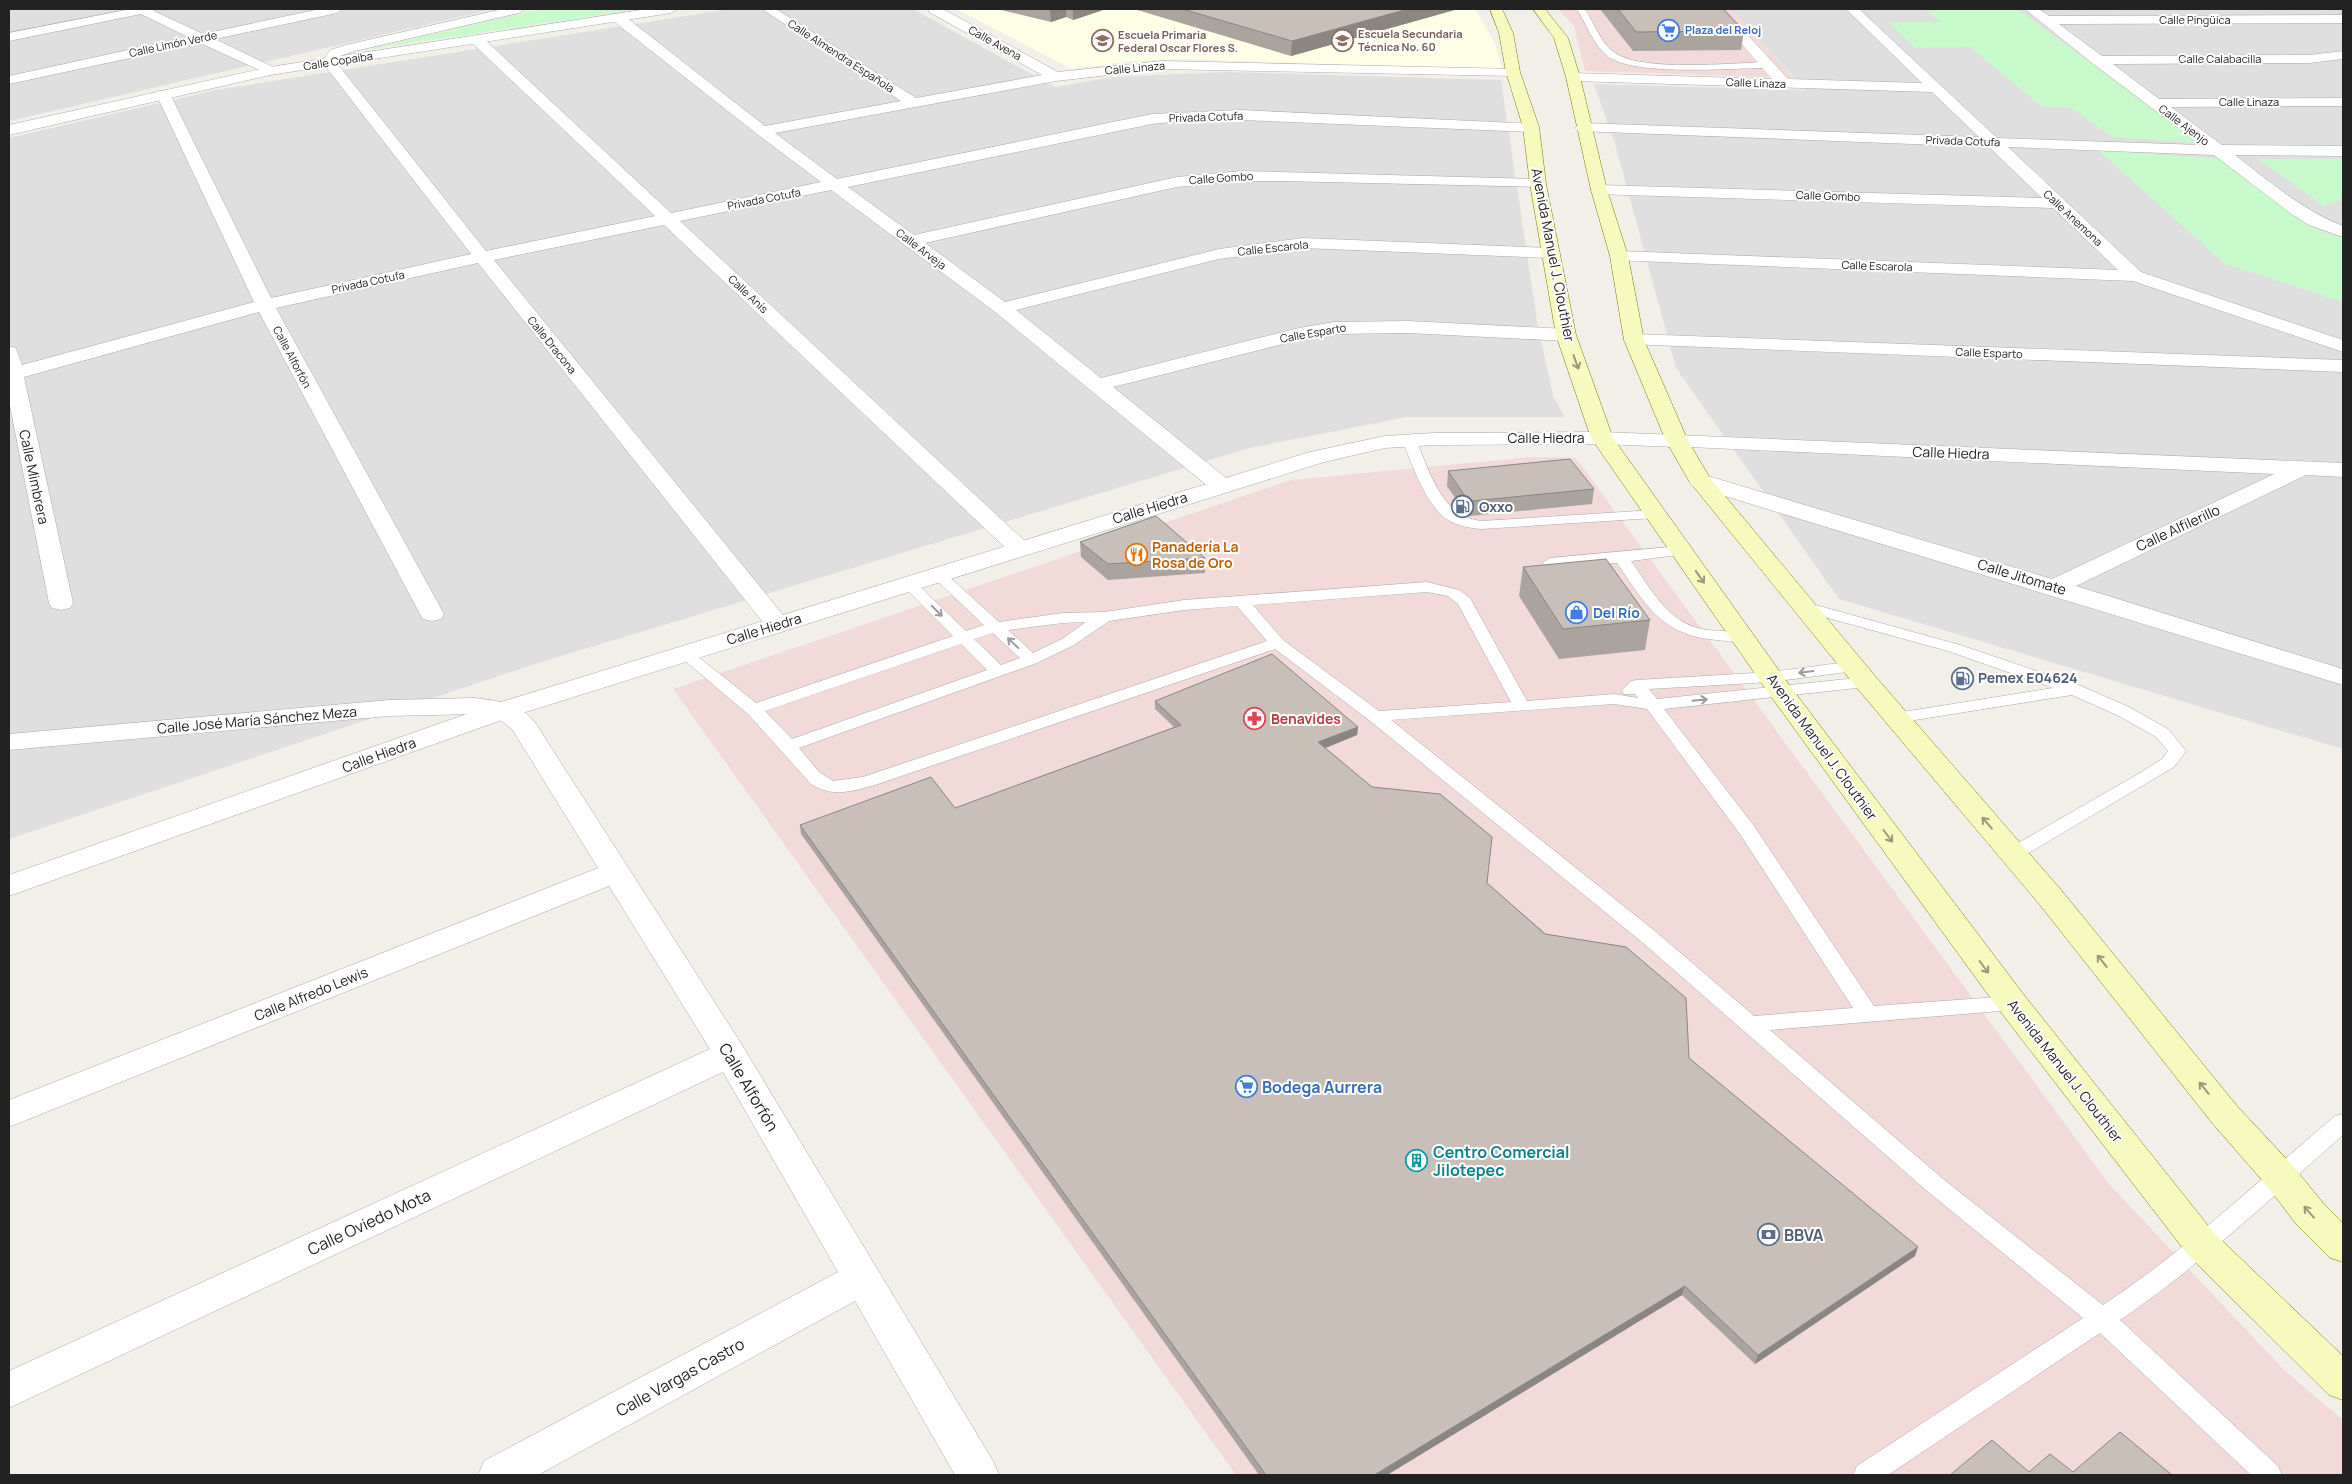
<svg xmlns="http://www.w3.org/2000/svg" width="2352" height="1484" font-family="Manrope,sans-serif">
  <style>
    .residential { fill: #e0dfdf }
    .commercial { fill: #f2dad9 }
    .education { fill: #ffffe5 }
    .park { fill: #c8facc }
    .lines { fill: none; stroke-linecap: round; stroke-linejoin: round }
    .service-casing { stroke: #a9a9a9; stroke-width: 1 }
    .minor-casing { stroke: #a9a9a9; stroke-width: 1 }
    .tertiary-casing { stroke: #a9a9a9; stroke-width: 1 }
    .secondary-casing { stroke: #707d05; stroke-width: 1 }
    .service { fill: #fff; fill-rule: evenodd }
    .minor { fill: #fff; fill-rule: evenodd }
    .tertiary { fill: #fff; fill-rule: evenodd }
    .secondary { fill: #f7fabf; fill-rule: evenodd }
    .wall { fill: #aba49e }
    .shaded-wall { fill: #8b8681 }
    .building { fill: #c7bfb8; stroke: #8b8681 }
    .oneway { stroke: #979978 }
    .oneway2 { stroke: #9c9c9c }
    .labels { text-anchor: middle; stroke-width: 4; stroke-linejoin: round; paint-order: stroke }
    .far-street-label { font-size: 11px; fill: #222; stroke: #fff }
    .far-shop-label { font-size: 11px; font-weight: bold; fill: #366cbe; stroke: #fff; text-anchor: start }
    .far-education-label { font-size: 11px; font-weight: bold; fill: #785e54; stroke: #fff; text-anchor: start }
    .street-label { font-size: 14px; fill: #222; stroke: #fff }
    .service-label { font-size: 14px; font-weight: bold; fill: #4e5e75; stroke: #fff; text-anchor: start }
    .food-label { font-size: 14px; font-weight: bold; fill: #c56008; stroke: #fff; text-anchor: start }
    .shop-label { font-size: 14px; font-weight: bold; fill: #366cbe; stroke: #fff; text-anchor: start }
    .health-label { font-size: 14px; font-weight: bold; fill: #be3a42; stroke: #fff; text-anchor: start }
    .near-street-label { font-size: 16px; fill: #222; stroke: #fff }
    .near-shop-label { font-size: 16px; font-weight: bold; fill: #366cbe; stroke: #fff; text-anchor: start }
    .near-culture-label { font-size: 16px; font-weight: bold; fill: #0d838f; stroke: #fff; text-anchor: start }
    .near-service-label { font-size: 16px; font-weight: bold; fill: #4e5e75; stroke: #fff; text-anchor: start }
  </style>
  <rect width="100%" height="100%" fill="#f2efe9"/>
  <g class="residential">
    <polygon points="9,9 494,9 9,121"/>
    <polygon points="730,9 913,9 1055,87 1114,77 1228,72 1501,80 1537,321 1553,396 1565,417 1407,417 1250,448 538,663 9,839 9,138 216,90"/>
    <polygon points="1731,9 2343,9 2343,749 1839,599 1676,368 1616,147 1594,84 1806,90"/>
  </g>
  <g class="commercial">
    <polygon points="1558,9 1731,9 1794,78 1585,71 1574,26"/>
    <polygon points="1531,457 1576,458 2109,1184 2285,1371 2343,1420 2343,1475 1236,1475 673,689 1291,480"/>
  </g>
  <polygon class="education" points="956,9 1475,9 1495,44 1502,70 1177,59 1132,61 1072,69"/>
  <g class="park">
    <polygon points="540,9 638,9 364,50"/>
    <polygon points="1925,9 2018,9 2198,143 2113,137 2069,107 2042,107 1970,47 1915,48 1888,22 1941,22"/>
    <polygon points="2098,150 2221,159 2321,231 2343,238 2343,302 2225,264"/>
    <polygon points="2258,159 2343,159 2343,199 2324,206"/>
  </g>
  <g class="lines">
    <defs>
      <g id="service">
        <path d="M1577,9H1585C1594,23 1601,44 1615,53C1643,72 1731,63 1766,62L1770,65L1766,68C1731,68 1631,77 1606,55C1593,43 1586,24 1577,9Z"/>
        <path d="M1409,436L1416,440C1430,472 1441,516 1481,521L1654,510L1661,514L1654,518L1481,529C1470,528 1457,526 1448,520C1426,507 1412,463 1402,440Z"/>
        <path d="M1681,546L1686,548L1689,551L1686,554L1631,561C1649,586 1668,623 1702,629C1717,632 1733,630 1748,634L1750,637L1748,640C1738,643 1727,641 1717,640C1662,636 1645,604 1617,563L1550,568L1542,563L1550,558Z"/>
        <path d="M940,571L945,573L999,622L1063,613L1104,612L1184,600L1427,582L1459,590L1470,598L1527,701L1614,694L1638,698L1635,694H1624L1622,690L1631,681L1637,680L1771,672L1855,661L1861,662L1863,666L1861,670L1855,671L1771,682L1649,689L1657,699L1866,677L1872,678L1874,682L1872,686L1866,687L1664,709L1754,826L1874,1006L2012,996L2019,998L2022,1003L2019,1008L2012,1010L1770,1030L1943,1179L2103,1305C2186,1250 2259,1180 2335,1116L2343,1114V1135C2271,1198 2200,1266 2120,1320L2278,1466L2282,1475H2251L2100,1333L1888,1475H1853L1857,1466L2083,1318L1927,1191L1642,942L1369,720L1275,649L875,785C853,791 832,798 811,784L749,715L677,654L679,651H691L756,703L953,636L902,585L905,582H915L966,631L984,625L935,579L932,576L935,573ZM1427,592L1448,596L1458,604L1511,702L1379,711L1283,640L1253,605ZM1237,606L1267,641L863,777L833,781L819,772L799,748L1037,663L1074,645L1109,621L1184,610ZM1086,622L1062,639L1033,653L1008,630L1063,623ZM993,633L1020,658L1001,665L974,639ZM961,644L987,670L792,739L765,711ZM1614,704L1647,709L1740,834L1853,1008L1754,1016L1656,932L1391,720Z"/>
        <polygon points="1805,602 1960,645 2081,686 2129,707 2168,729 2186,751 2174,767 2020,858 2013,860 2006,858 2004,854 2006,850 2140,773 2162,759 2168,751 2156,737 2117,715 2072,695 1896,723 1890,722 1887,718 1890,714 1896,713 2053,688 1948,651 1799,610 1797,607 1799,604"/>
      </g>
      <g id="minor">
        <polygon points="131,9 155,9 154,11 203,34 320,9 343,9 337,13 215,39 275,68 277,71 270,75 200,43 9,84 9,76 188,37 141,14 9,41 9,33"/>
        <polygon points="503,9 525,9 519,13 355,51 340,56 336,62 486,251 655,216 471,42 469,39 476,35 481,36 671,213 821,182 757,134 612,20 610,17 612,14 622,14 765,126 901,101 762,9 776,9 916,98 1042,75 929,12 928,9 943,9 1058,72 1162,61 1518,69 1520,72 1513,76 1162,69 1056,81 775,133 837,179 1152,114 1241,110 1536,124 1539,127 1536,130 1531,132 1241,120 1182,121 1152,124 848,187 914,235 1177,177 1241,171 1538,179 1544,181 1546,184 1544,187 1280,181 1241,181 1177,187 925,243 1005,302 1219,249 1303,238 1551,248 1557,249 1560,253 1557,257 1551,258 1303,248 1219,259 1016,310 1101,378 1299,328 1334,322 1408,321 1566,329 1573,331 1576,335 1573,339 1566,341 1408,333 1334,334 1299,340 1113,387 1230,481 1233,486 1230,491 1222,493 1214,491 995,312 831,190 680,221 1028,544 1032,549 1028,554 1020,556 1012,554 664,225 494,260 787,620 791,625 787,630 778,633 769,630 478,263 276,308 444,614 441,619 432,621 423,619 420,614 259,312 24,377 73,603 70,608 61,610 52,608 49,603 9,401 9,346 16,348 22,365 254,302 156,94 158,91 168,91 170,94 271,298 471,254 322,62 330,50 346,45"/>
        <path d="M1711,9H1724L1788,79L1922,83L1846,9H1859L1997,138L2201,145L2092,63L2025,9H2039L2049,16L2343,15V23L2059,24L2102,56L2309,55L2343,51V59L2309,63L2113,64L2159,99L2343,98V106L2171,107L2222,145L2343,146V156L2235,155C2269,181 2302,210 2343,226V237L2309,225L2293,215L2214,155L2008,147L2141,272L2343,340V352L2133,281L1613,260L1610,256L1613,252L1619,251L2118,270L2053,208L1593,194L1591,190L1593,186L1599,185L2042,198L1989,147L1578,131L1575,128L1578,125L1583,123L1979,137L1932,92L1573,81L1566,77L1573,73L1772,79Z"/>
        <polygon points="1634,334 2343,360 2343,372 1627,344 1624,340 1627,336"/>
        <polygon points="1677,435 2343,463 2343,477 2306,475 2076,586 2343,669 2343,685 1692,486 1689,481 1692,476 1700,474 1708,476 2052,579 2274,474 1669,446 1666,441 1669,436"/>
        <path d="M475,698C499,701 521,703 536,724L742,1045L993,1461L999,1475H955L855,1301L538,1475H478L484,1461L838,1272L723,1072L9,1408V1371L710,1049L609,886L9,1127V1100L598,868L512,729L496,717L475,714L389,716L9,750V734L389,700Z"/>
      </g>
      <g id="tertiary">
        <polygon points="647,9 677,9 671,13 270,75 9,135 9,125 270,67"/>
        <polygon points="1602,432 1677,435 1685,436 1688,441 1685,446 1677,447 1602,444 1434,445 1385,448 1324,462 513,716 9,896 9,875 495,704 1310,452 1385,436 1434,433"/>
      </g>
      <g id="secondary">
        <polygon points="1490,9 1502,9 1513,33 1520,72 1539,127 1546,184 1576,335 1613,438 1790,686 2024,995 2214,1233 2343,1356 2343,1400 2329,1395 2188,1255 2000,1011 1772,698 1591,438 1556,335 1530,184 1523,127 1506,72 1499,33"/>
        <polygon points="1533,9 1545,9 1568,38 1580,77 1607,190 1628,256 1644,340 1688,441 1710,478 1875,676 2062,891 2237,1106 2293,1166 2323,1203 2343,1223 2343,1262 2330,1258 2297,1225 2267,1186 2213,1124 2040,905 1857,688 1689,481 1666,441 1624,340 1610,256 1591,190 1566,77 1554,38"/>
      </g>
    </defs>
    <use href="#service" class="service-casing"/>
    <use href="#minor" class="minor-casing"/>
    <use href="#tertiary" class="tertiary-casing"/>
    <use href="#secondary" class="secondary-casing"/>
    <use href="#service" class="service"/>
    <use href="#minor" class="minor"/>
    <use href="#tertiary" class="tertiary"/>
    <use href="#secondary" class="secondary"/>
  </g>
  <g class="wall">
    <polygon points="997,9 1106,9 1073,20 1066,17 1051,22"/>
    <polygon points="1134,9 1458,9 1291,56"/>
    <polygon points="1600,9 1723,9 1744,31 1741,50 1633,51"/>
    <polygon points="1448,471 1594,489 1592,504 1470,516 1466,514 1447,486"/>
    <polygon points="1080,542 1205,558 1205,573 1108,580 1081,557"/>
    <polygon points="1523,567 1650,620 1645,650 1559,659 1519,596"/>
    <polygon points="1155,701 1358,727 1357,735 1325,748 1487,883 1689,1058 1915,1256 1755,1364 1682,1295 1387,1475 1259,1475 801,834 800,825 955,808 1174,727 1155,709"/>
  </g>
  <g class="shaded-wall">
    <polygon points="1050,9 1066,9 1066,17 1051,22"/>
    <polygon points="1073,9 1106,9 1073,20"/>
    <polygon points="1408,9 1458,9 1291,56 1292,41"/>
    <polygon points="1358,727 1357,735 1318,751 1318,742"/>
    <polygon points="1918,1247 1915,1256 1755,1364 1758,1355"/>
    <polygon points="1685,1286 1682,1295 1387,1475 1376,1475 1376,1474"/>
  </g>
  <g class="building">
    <polygon points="1182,9 1408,9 1292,41"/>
    <polygon points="1618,9 1723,9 1744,31 1636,32"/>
    <polygon points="1570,459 1594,489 1472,501 1467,499 1448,471"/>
    <polygon points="1156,516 1205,558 1108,564 1080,542"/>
    <polygon points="1606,559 1650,620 1563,629 1523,567"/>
    <polygon points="1272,654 1358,727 1318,742 1372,787 1440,794 1492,837 1487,883 1545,934 1626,947 1686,998 1689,1058 1918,1247 1758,1355 1685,1286 1376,1474 1377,1475 1266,1475 800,825 931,777 955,808 1181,725 1155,701"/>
    <polygon points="2120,1432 2172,1475 1950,1475 1992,1440 2029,1472 2050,1454 2073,1472"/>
  </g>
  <defs><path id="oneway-shaft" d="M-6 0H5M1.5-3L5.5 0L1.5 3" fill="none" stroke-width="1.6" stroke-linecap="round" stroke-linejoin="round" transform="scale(1.25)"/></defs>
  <g class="oneway">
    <use href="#oneway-shaft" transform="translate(1576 362) rotate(70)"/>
    <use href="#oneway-shaft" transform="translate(1700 577) rotate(55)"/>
    <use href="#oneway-shaft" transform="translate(1987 823) rotate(-131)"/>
    <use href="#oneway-shaft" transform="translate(1888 836) rotate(53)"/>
    <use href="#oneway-shaft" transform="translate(2102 961) rotate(-129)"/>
    <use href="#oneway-shaft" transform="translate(1984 967) rotate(53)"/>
    <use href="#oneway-shaft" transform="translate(2204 1088) rotate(-129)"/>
    <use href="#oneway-shaft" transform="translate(2309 1212) rotate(-131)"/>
  </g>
  <g class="oneway2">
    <use href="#oneway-shaft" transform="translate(937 611) rotate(45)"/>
    <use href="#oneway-shaft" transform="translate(1013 643) rotate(-137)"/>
    <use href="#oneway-shaft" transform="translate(1806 672) rotate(173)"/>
    <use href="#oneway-shaft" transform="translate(1700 700) rotate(-6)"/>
  </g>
  <defs>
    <symbol id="supermarket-ring" viewBox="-11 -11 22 22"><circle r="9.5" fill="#fff" stroke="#3f7fe0" stroke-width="1.5"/><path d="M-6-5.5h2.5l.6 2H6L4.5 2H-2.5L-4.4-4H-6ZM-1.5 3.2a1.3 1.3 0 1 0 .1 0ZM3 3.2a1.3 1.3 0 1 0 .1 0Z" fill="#3f7fe0"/></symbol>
    <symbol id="school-ring" viewBox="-11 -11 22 22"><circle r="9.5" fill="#fff" stroke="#8d6e63" stroke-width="1.5"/><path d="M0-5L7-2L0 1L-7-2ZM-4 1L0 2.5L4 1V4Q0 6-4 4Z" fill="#8d6e63"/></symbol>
    <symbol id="fuel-ring" viewBox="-11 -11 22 22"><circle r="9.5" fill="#fff" stroke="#5c6f8a" stroke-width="1.5"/><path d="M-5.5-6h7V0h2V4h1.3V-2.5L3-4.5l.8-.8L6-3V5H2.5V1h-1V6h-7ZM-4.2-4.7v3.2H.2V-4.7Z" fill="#5c6f8a"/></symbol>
    <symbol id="restaurant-ring" viewBox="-11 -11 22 22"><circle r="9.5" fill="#fff" stroke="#e8710a" stroke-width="1.5"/><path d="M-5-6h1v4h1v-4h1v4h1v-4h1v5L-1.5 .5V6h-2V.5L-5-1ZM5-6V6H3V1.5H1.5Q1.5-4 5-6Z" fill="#e8710a"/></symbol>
    <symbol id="shop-ring" viewBox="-11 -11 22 22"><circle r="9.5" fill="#fff" stroke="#3f7fe0" stroke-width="1.5"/><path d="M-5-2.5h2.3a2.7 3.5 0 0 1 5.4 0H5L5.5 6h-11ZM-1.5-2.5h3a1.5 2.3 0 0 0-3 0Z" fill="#3f7fe0"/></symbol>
    <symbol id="pharmacy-ring" viewBox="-11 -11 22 22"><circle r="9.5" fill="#fff" stroke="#e0444e" stroke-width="1.5"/><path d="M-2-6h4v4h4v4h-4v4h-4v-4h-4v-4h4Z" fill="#e0444e"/></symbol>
    <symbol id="building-ring" viewBox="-11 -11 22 22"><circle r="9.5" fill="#fff" stroke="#0f9aa8" stroke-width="1.5"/><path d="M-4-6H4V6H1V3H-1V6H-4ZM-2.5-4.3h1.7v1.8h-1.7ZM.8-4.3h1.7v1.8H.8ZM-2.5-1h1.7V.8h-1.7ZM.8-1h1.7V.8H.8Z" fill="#0f9aa8"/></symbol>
    <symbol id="bank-ring" viewBox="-11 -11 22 22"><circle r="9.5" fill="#fff" stroke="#5c6f8a" stroke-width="1.5"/><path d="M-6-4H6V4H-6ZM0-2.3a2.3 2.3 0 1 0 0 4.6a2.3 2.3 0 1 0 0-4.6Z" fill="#5c6f8a"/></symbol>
  </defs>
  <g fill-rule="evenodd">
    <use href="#supermarket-ring" x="1656" y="18" width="25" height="25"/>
    <use href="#school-ring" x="1330" y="28" width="25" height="25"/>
    <use href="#school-ring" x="1090" y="28" width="25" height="25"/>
    <use href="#fuel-ring" x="1450" y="494" width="25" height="25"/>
    <use href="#restaurant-ring" x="1124" y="542" width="25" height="25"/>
    <use href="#shop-ring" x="1564" y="600" width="25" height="25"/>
    <use href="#fuel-ring" x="1950" y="666" width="25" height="25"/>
    <use href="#pharmacy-ring" x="1242" y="706" width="25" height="25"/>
    <use href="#supermarket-ring" x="1234" y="1074" width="25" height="25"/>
    <use href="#building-ring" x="1404" y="1148" width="25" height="25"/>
    <use href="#bank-ring" x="1756" y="1222" width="25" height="25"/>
  </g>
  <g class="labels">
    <g class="far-street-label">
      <text x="2195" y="24">Calle Pingüica</text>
      <text transform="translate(995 43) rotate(29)" y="4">Calle Avena</text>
      <text transform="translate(173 44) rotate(-12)" y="4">Calle Limón Verde</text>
      <text transform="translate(841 56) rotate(33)" y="4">Calle Almendra Española</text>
      <text x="2220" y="63">Calle Calabacilla</text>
      <text transform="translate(338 61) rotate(-9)" y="4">Calle Copaiba</text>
      <text transform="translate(1135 68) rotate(-5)" y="4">Calle Linaza</text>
      <text transform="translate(1756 83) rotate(2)" y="4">Calle Linaza</text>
      <text x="2249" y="106">Calle Linaza</text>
      <text transform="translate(1206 117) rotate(-2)" y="4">Privada Cotufa</text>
      <text transform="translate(2184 125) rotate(37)" y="4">Calle Ajenjo</text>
      <text transform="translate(1963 141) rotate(2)" y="4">Privada Cotufa</text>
      <text transform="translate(1221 178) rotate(-4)" y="4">Calle Gombo</text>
      <text transform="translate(1828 196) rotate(2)" y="4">Calle Gombo</text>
      <text transform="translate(764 199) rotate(-11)" y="4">Privada Cotufa</text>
      <text transform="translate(2073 218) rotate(43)" y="4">Calle Anemona</text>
      <text transform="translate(1273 248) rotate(-6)" y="4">Calle Escarola</text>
      <text transform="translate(921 249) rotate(37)" y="4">Calle Arveja</text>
      <text transform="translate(1877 266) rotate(2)" y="4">Calle Escarola</text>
      <text transform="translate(368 282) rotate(-12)" y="4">Privada Cotufa</text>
      <text transform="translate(748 294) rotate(43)" y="4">Calle Anís</text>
      <text transform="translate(1313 333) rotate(-10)" y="4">Calle Esparto</text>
      <text transform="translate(552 345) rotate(51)" y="4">Calle Dracona</text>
      <text transform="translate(1989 353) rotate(2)" y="4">Calle Esparto</text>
      <text transform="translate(292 357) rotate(62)" y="4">Calle Alforfón</text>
    </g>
    <g class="far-shop-label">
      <text x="1685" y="34">Plaza del Reloj</text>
    </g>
    <g class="far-education-label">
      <text x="1358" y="38">Escuela Secundaria<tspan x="1358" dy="13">Técnica No. 60</tspan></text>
      <text x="1118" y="39">Escuela Primaria<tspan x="1118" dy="13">Federal Oscar Flores S.</tspan></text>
    </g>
    <g class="street-label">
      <text transform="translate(1553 255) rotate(79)" y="5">Avenida Manuel J. Clouthier</text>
      <text x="1546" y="443">Calle Hiedra</text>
      <text transform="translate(1951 453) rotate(2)" y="5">Calle Hiedra</text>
      <text transform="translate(34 477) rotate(78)" y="5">Calle Mimbrera</text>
      <text transform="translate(1150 508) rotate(-17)" y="5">Calle Hiedra</text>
      <text transform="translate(2178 528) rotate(-25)" y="5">Calle Alfilerillo</text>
      <text transform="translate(2022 577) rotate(17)" y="5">Calle Jitomate</text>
      <text transform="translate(764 629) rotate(-17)" y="5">Calle Hiedra</text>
      <text transform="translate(257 720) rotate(-5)" y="5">Calle José María Sánchez Meza</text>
      <text transform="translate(1822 747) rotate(54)" y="5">Avenida Manuel J. Clouthier</text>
      <text transform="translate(379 755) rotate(-20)" y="5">Calle Hiedra</text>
      <text transform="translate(311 994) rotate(-22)" y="5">Calle Alfredo Lewis</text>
      <text transform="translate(2065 1071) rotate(52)" y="5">Avenida Manuel J. Clouthier</text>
    </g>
    <g class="service-label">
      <text x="1479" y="512">Oxxo</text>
      <text x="1978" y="683">Pemex E04624</text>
    </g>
    <g class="food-label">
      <text x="1152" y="552">Panadería La<tspan x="1152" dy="16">Rosa de Oro</tspan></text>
    </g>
    <g class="shop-label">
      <text x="1593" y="618">Del Río</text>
    </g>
    <g class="health-label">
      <text x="1271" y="724">Benavides</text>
    </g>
    <g class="near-street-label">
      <text transform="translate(749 1087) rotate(59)" y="6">Calle Alforfón</text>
      <text transform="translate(369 1222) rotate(-25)" y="6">Calle Oviedo Mota</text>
      <text transform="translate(680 1377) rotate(-29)" y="6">Calle Vargas Castro</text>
    </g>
    <g class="near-shop-label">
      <text x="1262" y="1093">Bodega Aurrera</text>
    </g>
    <g class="near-culture-label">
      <text x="1433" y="1158">Centro Comercial<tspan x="1433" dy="18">Jilotepec</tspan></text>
    </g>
    <g class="near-service-label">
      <text x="1784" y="1241">BBVA</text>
    </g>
  </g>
  <rect width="2352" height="1484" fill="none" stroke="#222222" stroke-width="20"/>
</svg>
